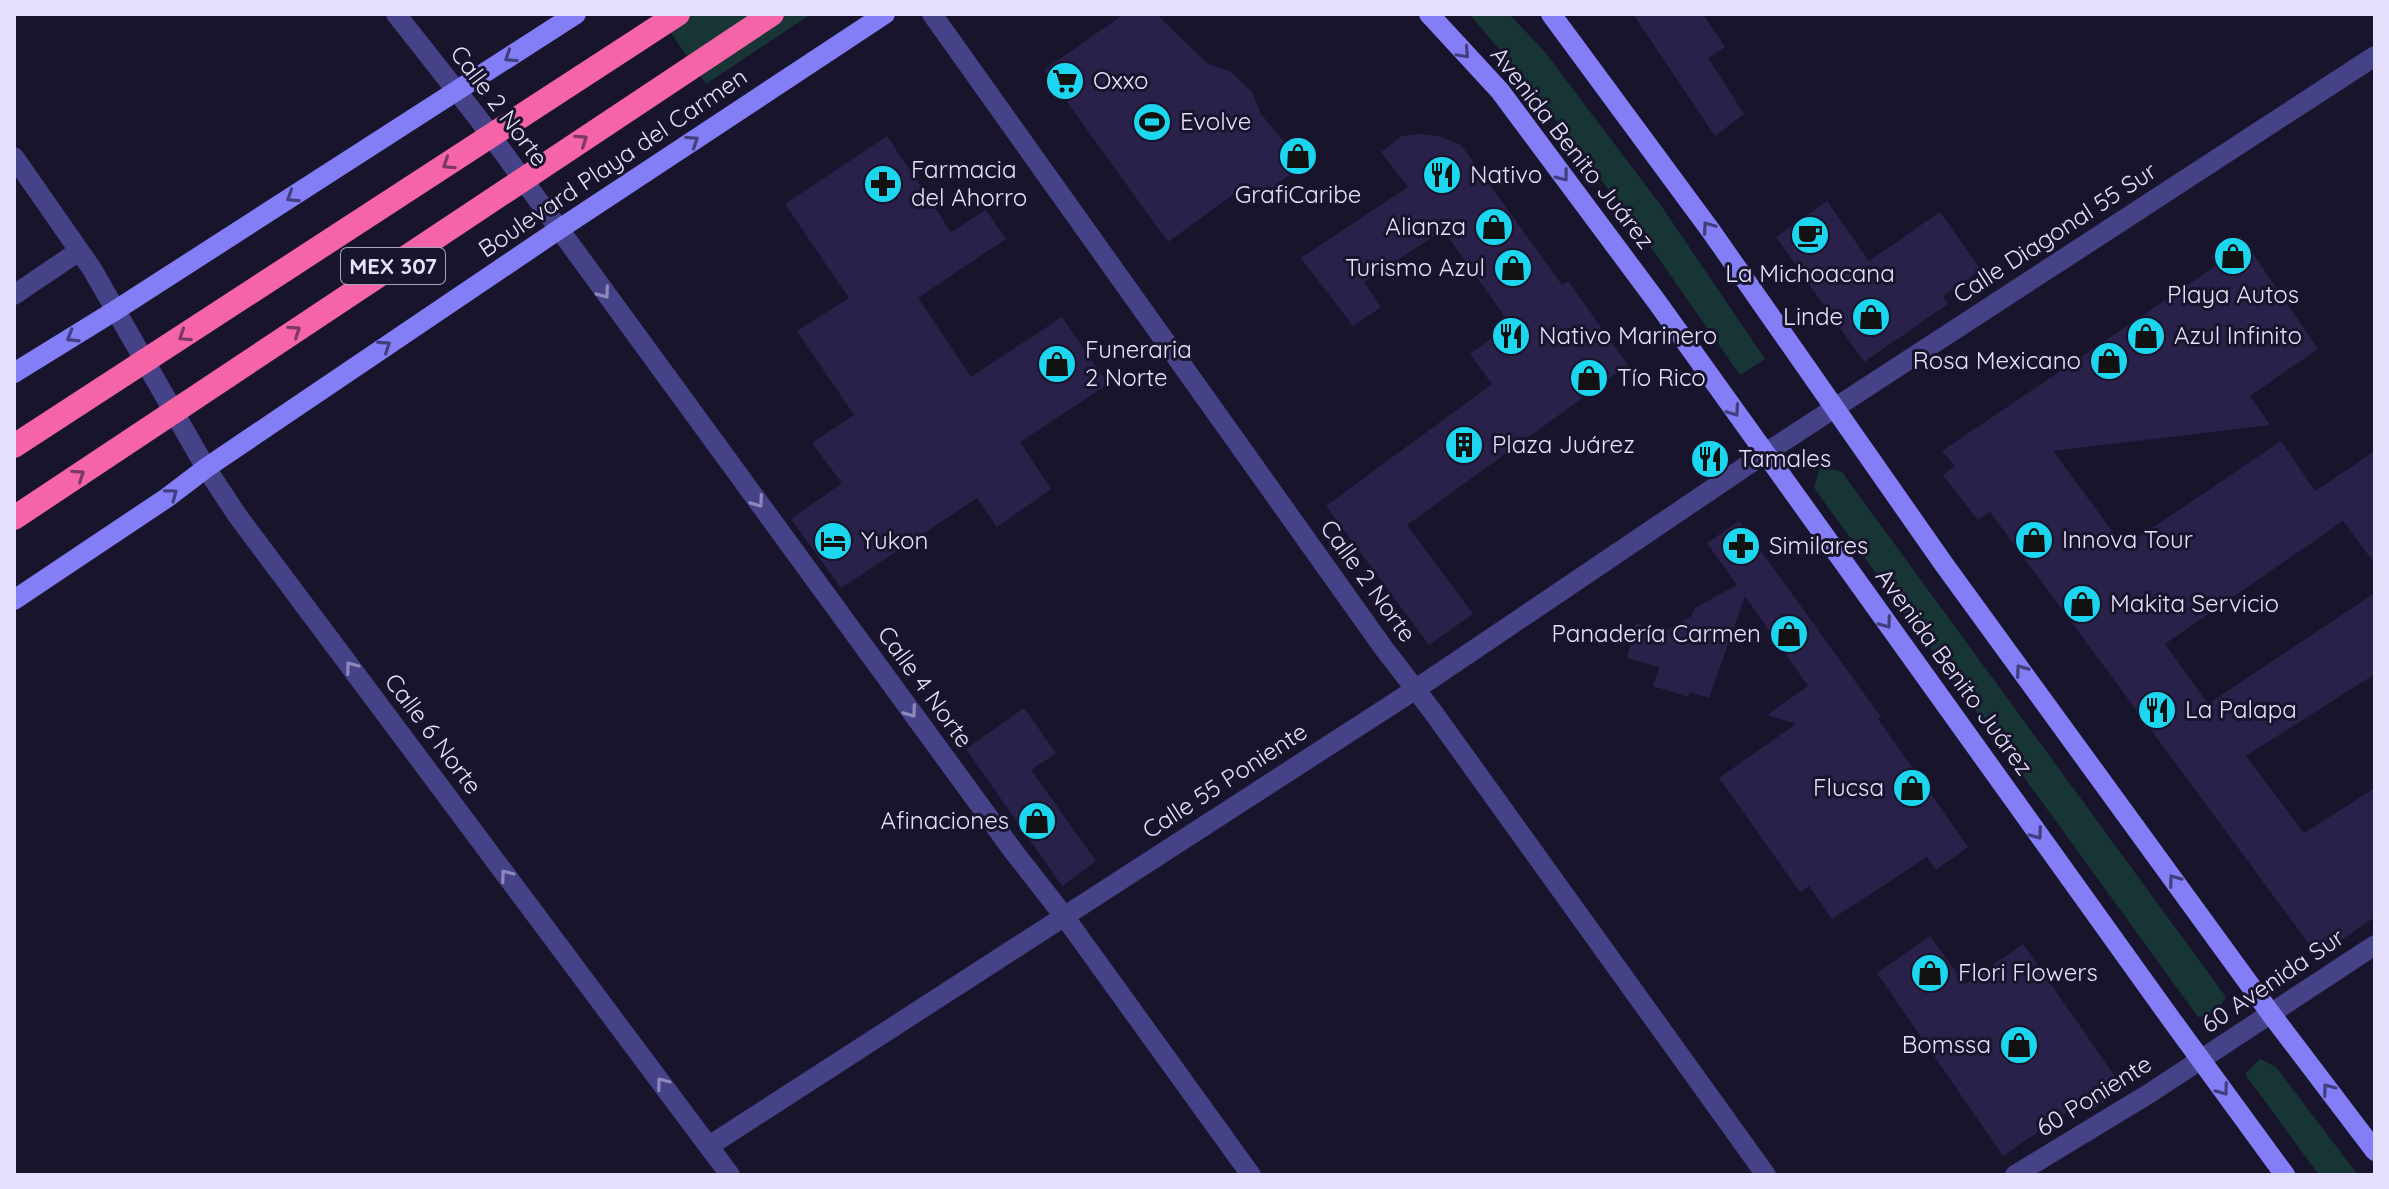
<svg xmlns="http://www.w3.org/2000/svg" width="2389" height="1189" font-family="Quicksand,sans-serif">
  <style>
    .green { fill: #173534 }
    .building { fill: #2a214b }
    .lines { fill: none; stroke-linecap: round; stroke-linejoin: round }
    .street { stroke: #464287; stroke-width: 20 }
    .secondary { stroke: #837ef6; stroke-width: 20 }
    .highway-bridge { stroke: #f464a7; stroke-width: 24 }
    .oneway { stroke: #433e7c }
    .oneway2 { stroke: #7b3863 }
    .oneway3 { stroke: #8d89bc }
    .labels { text-anchor: middle; stroke-width: 6; stroke-linejoin: round; paint-order: stroke }
    .shield { fill: #18142b; stroke: #a7a3be; stroke-width: 2 }
    .shield-label { font-size: 22px; font-weight: bold; fill: #e4e0fd }
    .poi-label { font-size: 24px; fill: #e4e0fd; stroke: #18142b; text-anchor: start }
    .street-label { font-size: 24px; fill: #e4e0fd; stroke: #18142b }
  </style>
  <rect width="100%" height="100%" fill="#18142b"/>
  <g class="green">
    <polygon points="658,14 811,14 706,84"/>
    <polygon points="1469,14 1509,14 1545,52 1662,207 1765,359 1740,375 1636,226 1519,72"/>
    <polygon points="1820,467 1841,471 1844,475 2226,997 2214,1015 2198,1017 1814,488"/>
    <polygon points="2260,1059 2276,1067 2358,1175 2319,1175 2245,1074"/>
  </g>
  <g class="building">
    <polygon points="1124,14 1156,14 1208,64 1231,72 1252,92 1261,114 1304,165 1256,199 1246,185 1168,242 1044,70"/>
    <polygon points="1633,14 1703,14 1725,47 1708,58 1744,114 1715,136"/>
    <polygon points="1420,134 1439,136 1461,145 1562,285 1568,281 1628,365 1407,525 1473,614 1429,645 1326,506 1492,384 1470,354 1510,324 1443,230 1364,282 1381,307 1353,326 1301,258 1408,187 1381,152 1402,136"/>
    <polygon points="887,136 951,232 986,210 1006,239 918,298 971,377 1062,317 1108,384 1020,442 1051,489 997,527 977,498 841,588 791,519 842,483 812,443 854,415 797,331 849,298 785,204"/>
    <polygon points="1827,201 1869,261 1940,212 1981,270 1943,296 1948,304 1864,362 1776,237"/>
    <polygon points="2241,236 2318,349 2250,396 2270,425 2053,451 2124,547 2281,441 2315,491 2375,451 2375,564 2343,521 2165,644 2208,704 2375,593 2375,674 2246,756 2304,833 2375,788 2375,917 2318,956 1990,512 1978,520 1943,475 1955,466 1942,451 2217,265 2211,256"/>
    <polygon points="1739,521 1881,717 1878,719 1968,847 1936,870 1927,857 1832,919 1809,886 1800,892 1719,778 1796,724 1767,715 1808,686 1745,596 1709,698 1690,692 1688,697 1653,686 1659,667 1627,658 1636,623 1664,632 1691,616 1695,608 1737,585 1707,543"/>
    <polygon points="1024,708 1056,753 1031,770 1096,861 1062,886 966,749"/>
    <polygon points="1930,936 1965,984 2023,944 2123,1088 2091,1111 2084,1101 2003,1156 1877,973"/>
  </g>
  <g class="lines">
    <g class="street">
      <polyline points="396,14 478,118 1014,852 1064,916 1251,1175"/>
      <polyline points="932,14 1385,650 1433,712 1766,1175"/>
      <polyline points="14,157 92,269 206,468 237,515 730,1175"/>
      <polyline points="14,295 79,251"/>
      <polyline points="709,1146 1416,689 1764,454 2375,56"/>
      <polyline points="2015,1175 2150,1093 2375,945"/>
    </g>
    <g class="secondary">
      <polyline points="1429,14 1500,91 1657,302 2171,1019 2285,1175"/>
      <polyline points="1551,14 1711,231 1943,563 2271,1014 2375,1151"/>
      <polyline points="14,373 116,310 576,14"/>
      <polyline points="14,600 168,497 206,468 558,230 885,14"/>
    </g>
    <g class="highway-bridge">
      <polyline points="14,446 678,14"/>
      <polyline points="14,518 772,14"/>
    </g>
  </g>
  <defs><path id="oneway-chevron" d="M-2-3.5L2.5 0L-2 3.5" fill="none" stroke-width="1.6" stroke-linecap="round" stroke-linejoin="round" transform="scale(2)"/></defs>
  <g class="oneway">
    <use href="#oneway-chevron" transform="translate(1464 53) rotate(48)"/>
    <use href="#oneway-chevron" transform="translate(510 57) rotate(147)"/>
    <use href="#oneway-chevron" transform="translate(693 141) rotate(-33)"/>
    <use href="#oneway-chevron" transform="translate(1563 176) rotate(53)"/>
    <use href="#oneway-chevron" transform="translate(292 197) rotate(147)"/>
    <use href="#oneway-chevron" transform="translate(1708 227) rotate(-125)"/>
    <use href="#oneway-chevron" transform="translate(72 337) rotate(149)"/>
    <use href="#oneway-chevron" transform="translate(385 346) rotate(-34)"/>
    <use href="#oneway-chevron" transform="translate(1734 411) rotate(55)"/>
    <use href="#oneway-chevron" transform="translate(172 494) rotate(-37)"/>
    <use href="#oneway-chevron" transform="translate(1886 623) rotate(54)"/>
    <use href="#oneway-chevron" transform="translate(2021 670) rotate(-126)"/>
    <use href="#oneway-chevron" transform="translate(2037 834) rotate(54)"/>
    <use href="#oneway-chevron" transform="translate(2174 880) rotate(-126)"/>
    <use href="#oneway-chevron" transform="translate(2328 1089) rotate(-127)"/>
    <use href="#oneway-chevron" transform="translate(2223 1090) rotate(54)"/>
  </g>
  <g class="oneway2">
    <use href="#oneway-chevron" transform="translate(582 140) rotate(-34)"/>
    <use href="#oneway-chevron" transform="translate(448 164) rotate(147)"/>
    <use href="#oneway-chevron" transform="translate(295 331) rotate(-34)"/>
    <use href="#oneway-chevron" transform="translate(184 336) rotate(147)"/>
    <use href="#oneway-chevron" transform="translate(79 475) rotate(-34)"/>
  </g>
  <g class="oneway3">
    <use href="#oneway-chevron" transform="translate(604 293) rotate(54)"/>
    <use href="#oneway-chevron" transform="translate(758 502) rotate(54)"/>
    <use href="#oneway-chevron" transform="translate(351 667) rotate(-127)"/>
    <use href="#oneway-chevron" transform="translate(911 712) rotate(54)"/>
    <use href="#oneway-chevron" transform="translate(506 875) rotate(-127)"/>
    <use href="#oneway-chevron" transform="translate(662 1083) rotate(-127)"/>
  </g>
  <defs>
    <symbol id="supermarket-disc" viewBox="-11 -11 22 22"><circle r="9.5" fill="#1bd6ee" stroke="#18142b"/><path d="M-6-5.5h2.5l.6 2H6L4.5 2H-2.5L-4.4-4H-6ZM-1.5 3.2a1.3 1.3 0 1 0 .1 0ZM3 3.2a1.3 1.3 0 1 0 .1 0Z" fill="#111"/></symbol>
    <symbol id="stadium-disc" viewBox="-11 -11 22 22"><circle r="9.5" fill="#1bd6ee" stroke="#18142b"/><path d="M0-5a6.5 5 0 1 0 0 10a6.5 5 0 1 0 0-10ZM-3.5-1.8h7v3.6h-7Z" fill="#111"/></symbol>
    <symbol id="shop-disc" viewBox="-11 -11 22 22"><circle r="9.5" fill="#1bd6ee" stroke="#18142b"/><path d="M-5-2.5h2.3a2.7 3.5 0 0 1 5.4 0H5L5.5 6h-11ZM-1.5-2.5h3a1.5 2.3 0 0 0-3 0Z" fill="#111"/></symbol>
    <symbol id="restaurant-disc" viewBox="-11 -11 22 22"><circle r="9.5" fill="#1bd6ee" stroke="#18142b"/><path d="M-5-6h1v4h1v-4h1v4h1v-4h1v5L-1.5 .5V6h-2V.5L-5-1ZM5-6V6H3V1.5H1.5Q1.5-4 5-6Z" fill="#111"/></symbol>
    <symbol id="pharmacy-disc" viewBox="-11 -11 22 22"><circle r="9.5" fill="#1bd6ee" stroke="#18142b"/><path d="M-2-6h4v4h4v4h-4v4h-4v-4h-4v-4h4Z" fill="#111"/></symbol>
    <symbol id="cafe-disc" viewBox="-11 -11 22 22"><circle r="9.5" fill="#1bd6ee" stroke="#18142b"/><path d="M-5.5-4.5H6V0H3Q3 3.5 0 3.5H-2.5Q-5.5 3.5-5.5 0ZM3-3.2v2h1.7v-2ZM-6 4.5H4V6H-6Z" fill="#111"/></symbol>
    <symbol id="building-disc" viewBox="-11 -11 22 22"><circle r="9.5" fill="#1bd6ee" stroke="#18142b"/><path d="M-4-6H4V6H1V3H-1V6H-4ZM-2.5-4.3h1.7v1.8h-1.7ZM.8-4.3h1.7v1.8H.8ZM-2.5-1h1.7V.8h-1.7ZM.8-1h1.7V.8H.8Z" fill="#111"/></symbol>
    <symbol id="hotel-disc" viewBox="-11 -11 22 22"><circle r="9.5" fill="#1bd6ee" stroke="#18142b"/><path d="M-6-4.5h1.5V1H6V5H4.5V3h-9V5H-6ZM-4 0a1.8 1.8 0 1 1 3.6 0ZM.5 0V-2.5h3Q6-2.5 6 0Z" fill="#111"/></symbol>
  </defs>
  <g fill-rule="evenodd">
    <use href="#supermarket-disc" x="1043" y="59" width="44" height="44"/>
    <use href="#stadium-disc" x="1130" y="100" width="44" height="44"/>
    <use href="#shop-disc" x="1276" y="134" width="44" height="44"/>
    <use href="#restaurant-disc" x="1420" y="153" width="44" height="44"/>
    <use href="#pharmacy-disc" x="861" y="162" width="44" height="44"/>
    <use href="#shop-disc" x="1472" y="205" width="44" height="44"/>
    <use href="#cafe-disc" x="1788" y="213" width="44" height="44"/>
    <use href="#shop-disc" x="2211" y="234" width="44" height="44"/>
    <use href="#shop-disc" x="1491" y="246" width="44" height="44"/>
    <use href="#shop-disc" x="1849" y="295" width="44" height="44"/>
    <use href="#restaurant-disc" x="1489" y="314" width="44" height="44"/>
    <use href="#shop-disc" x="2124" y="314" width="44" height="44"/>
    <use href="#shop-disc" x="2087" y="339" width="44" height="44"/>
    <use href="#shop-disc" x="1035" y="342" width="44" height="44"/>
    <use href="#shop-disc" x="1567" y="356" width="44" height="44"/>
    <use href="#building-disc" x="1442" y="423" width="44" height="44"/>
    <use href="#restaurant-disc" x="1688" y="437" width="44" height="44"/>
    <use href="#shop-disc" x="2012" y="518" width="44" height="44"/>
    <use href="#hotel-disc" x="811" y="519" width="44" height="44"/>
    <use href="#pharmacy-disc" x="1719" y="524" width="44" height="44"/>
    <use href="#shop-disc" x="2060" y="582" width="44" height="44"/>
    <use href="#shop-disc" x="1767" y="612" width="44" height="44"/>
    <use href="#restaurant-disc" x="2135" y="688" width="44" height="44"/>
    <use href="#shop-disc" x="1890" y="766" width="44" height="44"/>
    <use href="#shop-disc" x="1015" y="799" width="44" height="44"/>
    <use href="#shop-disc" x="1908" y="951" width="44" height="44"/>
    <use href="#shop-disc" x="1997" y="1023" width="44" height="44"/>
  </g>
  <g class="labels">
    <rect class="shield" x="341" y="248" width="104" height="36" rx="6"/>
    <g class="shield-label">
      <text x="393" y="274">MEX 307</text>
    </g>
    <g class="poi-label">
      <text x="1093" y="89">Oxxo</text>
      <text x="1180" y="130">Evolve</text>
      <text x="911" y="178">Farmacia<tspan x="911" dy="28">del Ahorro</tspan></text>
      <text x="1470" y="183">Nativo</text>
      <text x="1298" y="203" text-anchor="middle">GrafiCaribe</text>
      <text x="1466" y="235" text-anchor="end">Alianza</text>
      <text x="1485" y="276" text-anchor="end">Turismo Azul</text>
      <text x="1810" y="282" text-anchor="middle">La Michoacana</text>
      <text x="2233" y="303" text-anchor="middle">Playa Autos</text>
      <text x="1843" y="325" text-anchor="end">Linde</text>
      <text x="1539" y="344">Nativo Marinero</text>
      <text x="2174" y="344">Azul Infinito</text>
      <text x="1085" y="358">Funeraria<tspan x="1085" dy="28">2 Norte</tspan></text>
      <text x="2081" y="369" text-anchor="end">Rosa Mexicano</text>
      <text x="1617" y="386">Tío Rico</text>
      <text x="1492" y="453">Plaza Juárez</text>
      <text x="1738" y="467">Tamales</text>
      <text x="2062" y="548">Innova Tour</text>
      <text x="861" y="549">Yukon</text>
      <text x="1769" y="554">Similares</text>
      <text x="2110" y="612">Makita Servicio</text>
      <text x="1761" y="642" text-anchor="end">Panadería Carmen</text>
      <text x="2185" y="718">La Palapa</text>
      <text x="1884" y="796" text-anchor="end">Flucsa</text>
      <text x="1009" y="829" text-anchor="end">Afinaciones</text>
      <text x="1958" y="981">Flori Flowers</text>
      <text x="1991" y="1053" text-anchor="end">Bomssa</text>
    </g>
    <g class="street-label">
      <text transform="translate(499 106) rotate(53)" y="8">Calle 2 Norte</text>
      <text transform="translate(1572 148) rotate(52)" y="8">Avenida Benito Juárez</text>
      <text transform="translate(613 163) rotate(-34)" y="8">Boulevard Playa del Carmen</text>
      <text transform="translate(2055 233) rotate(-33)" y="8">Calle Diagonal 55 Sur</text>
      <text transform="translate(1368 581) rotate(54)" y="8">Calle 2 Norte</text>
      <text transform="translate(1954 672) rotate(54)" y="8">Avenida Benito Juárez</text>
      <text transform="translate(925 687) rotate(54)" y="8">Calle 4 Norte</text>
      <text transform="translate(433 734) rotate(53)" y="8">Calle 6 Norte</text>
      <text transform="translate(1225 781) rotate(-33)" y="8">Calle 55 Poniente</text>
      <text transform="translate(2273 981) rotate(-34)" y="8">60 Avenida Sur</text>
      <text transform="translate(2094 1096) rotate(-32)" y="8">60 Poniente</text>
    </g>
  </g>
  <rect width="2389" height="1189" fill="none" stroke="#e4e0fd" stroke-width="32"/>
</svg>
